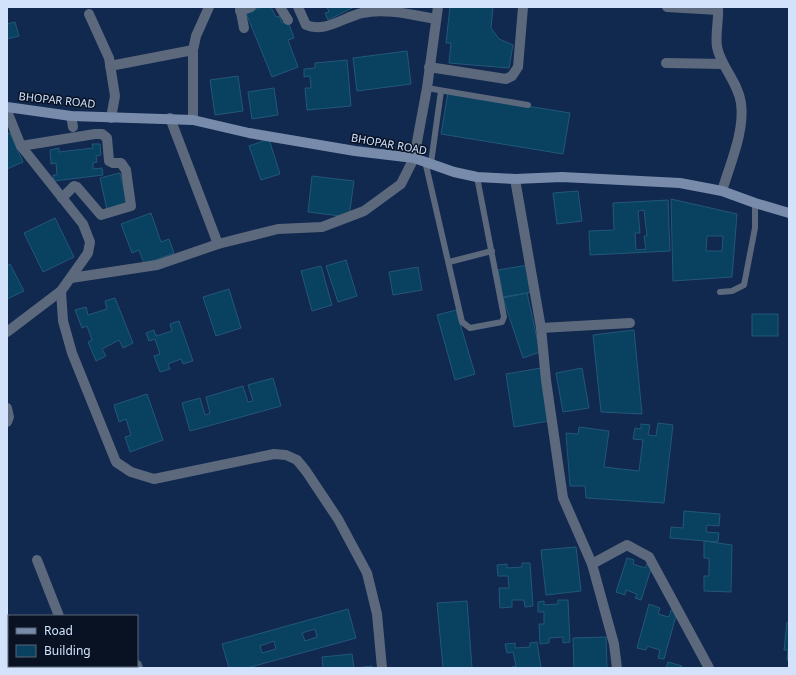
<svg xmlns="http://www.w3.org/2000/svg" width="796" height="675" font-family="'Noto Sans',sans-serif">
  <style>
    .building { fill: #094161; stroke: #235778; fill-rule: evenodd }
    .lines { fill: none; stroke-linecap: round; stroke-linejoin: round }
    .lane { stroke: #5c687c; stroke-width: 6 }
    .street { stroke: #5c687c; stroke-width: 10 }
    .secondary { stroke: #788bab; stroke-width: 10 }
    .labels { text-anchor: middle; stroke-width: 3; stroke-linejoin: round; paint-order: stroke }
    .street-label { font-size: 11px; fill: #d2e2fb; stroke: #081223 }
  </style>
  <rect width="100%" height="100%" fill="#11284f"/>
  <g class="building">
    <polygon points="262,7 271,7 276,17 279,16 282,23 288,21 294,38 288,40 298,67 272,77 246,13"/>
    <polygon points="327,7 352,7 352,8 328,20 325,13 329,12"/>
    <polygon points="450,7 493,7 491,28 499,39 513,45 509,68 449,63 451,43 446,43"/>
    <polygon points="15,22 19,36 7,39 7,24"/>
    <polygon points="407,51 411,84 357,91 353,58"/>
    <polygon points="347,60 351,106 307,110 305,88 311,88 310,76 304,77 304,69 315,68 315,63"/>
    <polygon points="238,76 243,111 215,115 210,80"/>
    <polygon points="274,88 278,115 252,119 248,92"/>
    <polygon points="448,93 570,113 563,154 441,134"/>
    <polygon points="10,133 23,162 7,169 7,134"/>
    <polygon points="269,139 280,174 261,180 249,146"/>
    <polygon points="92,144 100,144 101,155 96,156 97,162 93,163 93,169 102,168 103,175 54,181 53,175 57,175 56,163 51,164 50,150 59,148 59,152 93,148"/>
    <polygon points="120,173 128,206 107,210 100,178"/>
    <polygon points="312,176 354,181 349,217 308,212"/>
    <polygon points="578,191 582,221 557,224 553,193"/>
    <path d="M671,199L737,214L732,277L673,281ZM707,236H723L722,251H706Z"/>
    <path d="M668,200L670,251L590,255L589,231L614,230L613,203ZM644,210L647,236H644L646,249L636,250L635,233H640L638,211Z"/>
    <polygon points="151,213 161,242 169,239 174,253 144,264 139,250 132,253 121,224"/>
    <polygon points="55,218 74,257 43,272 24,233"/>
    <polygon points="346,260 357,296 338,302 326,266"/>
    <polygon points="10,264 24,291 7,299 7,266"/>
    <polygon points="528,265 533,292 503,297 498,270"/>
    <polygon points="321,266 332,305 312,311 301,271"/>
    <polygon points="418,267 422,290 393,295 389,272"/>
    <polygon points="229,289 241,328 216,336 203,297"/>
    <polygon points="527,293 540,352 523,358 503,298"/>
    <polygon points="115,298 133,343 123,348 119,340 102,349 106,356 96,361 88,342 92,340 87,326 82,328 75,310 86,307 88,315 107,309 105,301"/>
    <polygon points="456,310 475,374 455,380 437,315"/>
    <rect x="752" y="314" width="26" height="22"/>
    <polygon points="179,321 193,361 183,364 181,359 168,364 170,369 160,372 154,356 160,354 155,339 149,341 146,333 154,330 156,336 172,331 170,324"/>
    <polygon points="634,330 642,414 601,412 593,335"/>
    <polygon points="541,368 549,421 514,427 506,374"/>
    <polygon points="582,368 589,408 563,412 556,373"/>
    <polygon points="273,378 281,406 190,431 182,403 200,398 205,415 210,413 206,397 243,386 248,402 253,401 248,385"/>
    <polygon points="147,394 163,440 130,452 125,437 131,435 126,419 119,422 114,405"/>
    <polygon points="658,423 673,425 664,503 586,498 585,486 570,486 566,433 578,434 579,427 609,431 604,467 639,471 643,440 633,439 635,428 641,429 641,424 650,425 648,435 656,436"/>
    <polygon points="684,511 720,514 719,526 707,525 706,532 719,533 718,542 670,538 671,527 683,528"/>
    <polygon points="704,541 732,545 731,592 704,591 704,576 709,576 709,558 704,558"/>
    <polygon points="576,547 581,591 546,595 541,550"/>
    <polygon points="627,558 634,560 633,564 645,568 647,564 652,566 641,600 635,598 637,594 626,590 625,595 616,592"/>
    <polygon points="522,563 530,563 533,606 525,607 524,600 512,600 512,607 500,608 499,588 509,588 508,576 498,576 497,565 507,564 507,568 522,567"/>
    <polygon points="558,600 568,600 570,642 563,643 563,637 549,638 549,643 540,644 539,624 544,624 544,612 538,612 538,602 544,601 544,605 558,604"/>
    <polygon points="467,601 472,668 443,668 437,603"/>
    <polygon points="649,604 660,608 658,614 669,617 671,610 677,612 664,659 658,658 660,650 647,646 646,650 637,648"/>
    <path d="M348,609L356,638L247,668H229L222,644ZM315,629L317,637L305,641L302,633ZM274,641L276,649L262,653L260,646Z"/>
    <polygon points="787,622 789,623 789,660 787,660 788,650 784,650"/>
    <polygon points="606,637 607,668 574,668 573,638"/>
    <polygon points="537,642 541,668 509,668 516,666 513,652 507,653 505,644 515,643 515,648 530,647 530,643"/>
    <polygon points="352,654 354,668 372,666 373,668 323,668 322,657"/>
    <polygon points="668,662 682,666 681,668 666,668"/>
  </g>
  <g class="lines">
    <g class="lane">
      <polyline points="427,88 528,105"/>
      <polyline points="425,161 462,322 470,328 502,322 504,317 477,177"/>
      <polyline points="431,163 441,91"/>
      <polyline points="449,262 492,251"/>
      <polyline points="720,292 732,291 744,285 755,228 755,203"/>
    </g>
    <g class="street">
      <polyline points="240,7 244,28"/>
      <polyline points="280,7 288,20"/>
      <path d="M298,7L306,25C325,33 344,17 362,13C387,8 412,15 436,19"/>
      <polyline points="667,7 718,10"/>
      <path d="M718,7C719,20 715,34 717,47C721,67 738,82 741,103C745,131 730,164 722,191"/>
      <polyline points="240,11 251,7"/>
      <polyline points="89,14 109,58 115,96 111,118"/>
      <polyline points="666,63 723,64"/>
      <polyline points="110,66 193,50"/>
      <polyline points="429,67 506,79 512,76 518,67 523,7"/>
      <polyline points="7,111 21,146 83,224 90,242 88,253 61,291 63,321 72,353 116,462 131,472 154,479 274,454 286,455 297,460 306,471 338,519 367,573 377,614 382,668"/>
      <polyline points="71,116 73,127"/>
      <polyline points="170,118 218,244"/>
      <polyline points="193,120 193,50 196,36 209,7"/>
      <polyline points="21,146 95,134 102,134 107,138 109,161 113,163 121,163 126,170 131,206 101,215 77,187 74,186 62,198"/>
      <polyline points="515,179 541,328 546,380 563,498 592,564"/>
      <polyline points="71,278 157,265 218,244 278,229 322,227 364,211 401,184 414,158 427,88 438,7"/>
      <polyline points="541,328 630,323"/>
      <polyline points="7,332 61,291"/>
      <polyline points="7,408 9,417 7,422"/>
      <polyline points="37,560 59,616"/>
      <polyline points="137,665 138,668"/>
      <polyline points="617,668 614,644 592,564 627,545 649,557 709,668"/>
    </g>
    <polyline class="secondary" points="7,107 71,116 193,120 249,133 355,151 414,158 454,172 477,177 515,179 562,177 680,183 722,191 755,203 789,213"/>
  </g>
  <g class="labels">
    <g class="street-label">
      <text transform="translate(57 100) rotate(6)" y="4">BHOPAR ROAD</text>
      <text transform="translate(389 144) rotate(10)" y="4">BHOPAR ROAD</text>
    </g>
  </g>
  <rect width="796" height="675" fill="none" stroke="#d2e2fb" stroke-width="16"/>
  <rect x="8" y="615" width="130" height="52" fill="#081223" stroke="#596579"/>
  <rect x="16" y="628" width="20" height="6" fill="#788bab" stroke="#596579"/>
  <text x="44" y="635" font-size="12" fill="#d2e2fb">Road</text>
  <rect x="16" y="645" width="20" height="12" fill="#094161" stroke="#596579"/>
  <text x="44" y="655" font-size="12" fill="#d2e2fb">Building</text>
</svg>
